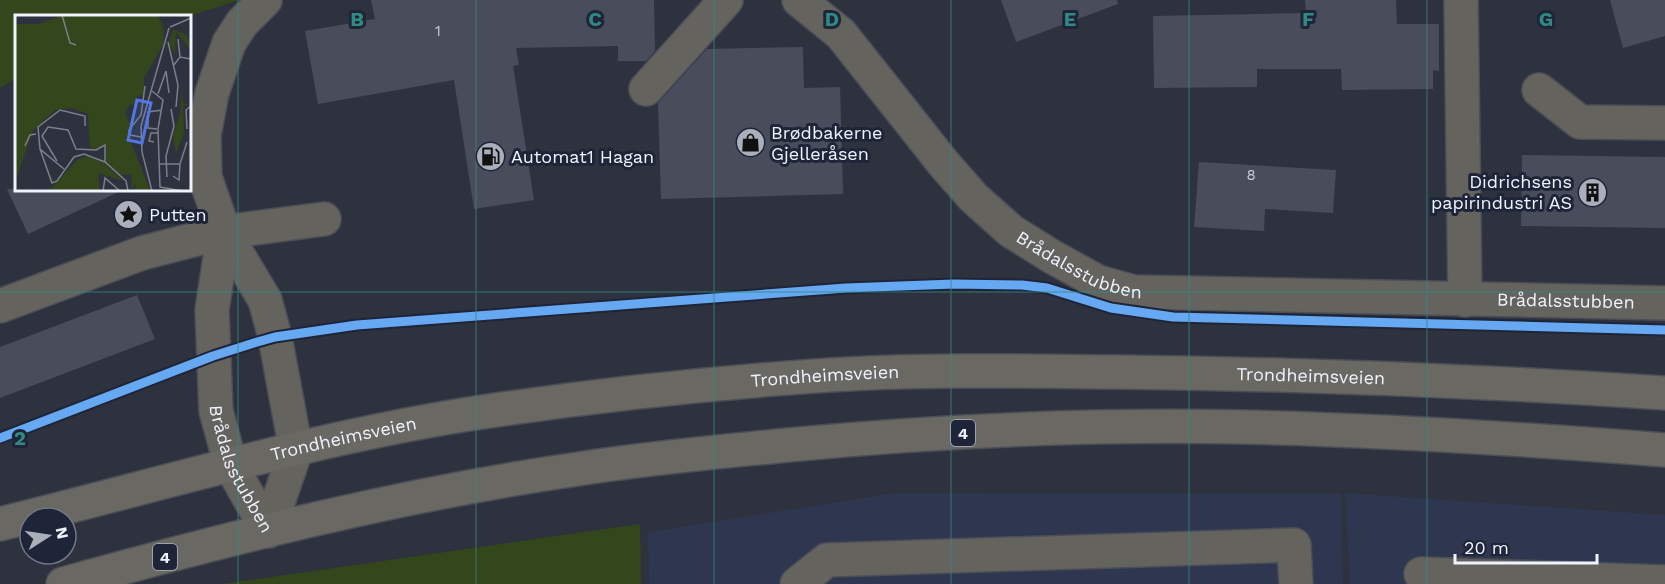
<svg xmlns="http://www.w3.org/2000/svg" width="1665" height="584" font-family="'Work Sans',sans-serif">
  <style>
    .built { fill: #2f364f }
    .green { fill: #34461b }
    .building { fill: #494d5b }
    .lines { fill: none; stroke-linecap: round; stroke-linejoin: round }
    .minor-casing { stroke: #4b4e57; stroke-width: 36 }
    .highway-casing { stroke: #4b4e57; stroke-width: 36 }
    .minor { stroke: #64635e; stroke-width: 33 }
    .highway { stroke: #6a6862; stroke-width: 33 }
    .cycleway-casing { stroke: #1f2539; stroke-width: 13 }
    .cycleway { stroke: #66a8f1; stroke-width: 9 }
    .grid { fill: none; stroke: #318984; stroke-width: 1.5; stroke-opacity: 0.55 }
    .labels { text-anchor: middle; stroke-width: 6; stroke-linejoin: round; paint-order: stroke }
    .number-label { font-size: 15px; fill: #c6cad5 }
    .shield { fill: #1f2539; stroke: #b1b5c3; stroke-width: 1.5 }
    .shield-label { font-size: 16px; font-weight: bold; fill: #eff3fe }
    .poi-label { font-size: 18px; fill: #eff3fe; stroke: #1f2539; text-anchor: start }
    .street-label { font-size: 18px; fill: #eff3fe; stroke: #1f2539 }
    .inset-road { fill: none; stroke: #7b7f8b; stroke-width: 1.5 }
    .view { fill: #5277e2; fill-opacity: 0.15; stroke: #5277e2; stroke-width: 3 }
    .inset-edge { fill: none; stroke: #eff3fe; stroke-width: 3 }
    .grid-label { font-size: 20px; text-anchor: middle; font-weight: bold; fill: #318984; stroke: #1f2539; stroke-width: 6; stroke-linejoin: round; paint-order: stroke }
  </style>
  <rect width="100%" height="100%" fill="#2e323e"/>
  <g class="built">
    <polygon points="895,493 1341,494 1343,584 649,584 648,532"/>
    <polygon points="1345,493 1665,515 1665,584 1350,584"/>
  </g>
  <g class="green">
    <polygon points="0,0 239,0 189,16 16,16 16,78 0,88"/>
    <polygon points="640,524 641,584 222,584"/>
  </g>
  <g class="building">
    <polygon points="371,0 654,0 655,51 646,61 618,61 618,46 516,48 519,65 513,66 534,200 474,209 454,80 318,104 305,31 375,19"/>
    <polygon points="1001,0 1117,0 1118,4 1016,42"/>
    <polygon points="1305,0 1396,0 1397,24 1439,24 1439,71 1433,70 1433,89 1342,90 1341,69 1257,69 1257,87 1154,88 1153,16 1306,13"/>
    <polygon points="1610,0 1665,0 1665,36 1623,48"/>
    <polygon points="803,47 804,88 840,87 843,194 661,199 658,103 707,49"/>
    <polygon points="1522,155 1665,157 1665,228 1521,226"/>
    <polygon points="1199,162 1336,170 1333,213 1265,209 1264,231 1194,227"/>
    <polygon points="7,189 125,189 28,234"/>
    <polygon points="137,295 155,339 0,398 0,347"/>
  </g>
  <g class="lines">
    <defs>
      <g id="minor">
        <polyline points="265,0 242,23 229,43 212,93 204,135 205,177 224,232 265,300 275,337 296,450 268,531"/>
        <path id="s1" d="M799,0L841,34L944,164L974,198L1011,231L1051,256L1098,282L1134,292L1665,303"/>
        <polyline points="1461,0 1465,300"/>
        <polyline points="646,89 726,0"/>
        <polyline points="1539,90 1580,122 1665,123"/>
        <path id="s2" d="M224,232L212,310L216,411L231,466L268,531"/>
        <polyline points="0,306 142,253 224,232 324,219"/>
        <polyline points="1421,574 1665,582"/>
        <polyline points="797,584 827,560 1294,545 1296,584"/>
      </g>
      <g id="highway">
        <path id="s3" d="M0,524C155,486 311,439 469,414C588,396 709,383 830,375C925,369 1021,371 1117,372C1300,374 1482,381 1665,393"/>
        <path d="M63,584C233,537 404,494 578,469C648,458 718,452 788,445C939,431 1092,424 1243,427C1384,430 1524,439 1665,450"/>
      </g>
    </defs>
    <use href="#minor" class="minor-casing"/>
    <use href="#highway" class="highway-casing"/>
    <use href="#minor" class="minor"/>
    <use href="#highway" class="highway"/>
    <defs>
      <polyline id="cycleway" points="0,438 213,356 254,343 275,337 357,325 846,288 954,284 1022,285 1047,288 1111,308 1173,317 1665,330"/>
    </defs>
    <use href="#cycleway" class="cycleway-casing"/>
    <use href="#cycleway" class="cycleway"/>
  </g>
  <path class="grid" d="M238,0V584M476,0V584M714,0V584M951,0V584M1189,0V584M1427,0V584M0,292H1665"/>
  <defs>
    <symbol id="shop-disc" viewBox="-11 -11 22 22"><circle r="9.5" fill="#abafbb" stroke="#1f2539"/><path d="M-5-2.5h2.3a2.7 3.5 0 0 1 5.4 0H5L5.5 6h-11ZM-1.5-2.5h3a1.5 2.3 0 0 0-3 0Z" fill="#111"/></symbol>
    <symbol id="fuel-disc" viewBox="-11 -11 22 22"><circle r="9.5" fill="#abafbb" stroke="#1f2539"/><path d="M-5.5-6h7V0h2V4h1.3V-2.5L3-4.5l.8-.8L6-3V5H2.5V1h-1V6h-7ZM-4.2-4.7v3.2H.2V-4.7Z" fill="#111"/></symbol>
    <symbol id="building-disc" viewBox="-11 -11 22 22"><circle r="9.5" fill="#abafbb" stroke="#1f2539"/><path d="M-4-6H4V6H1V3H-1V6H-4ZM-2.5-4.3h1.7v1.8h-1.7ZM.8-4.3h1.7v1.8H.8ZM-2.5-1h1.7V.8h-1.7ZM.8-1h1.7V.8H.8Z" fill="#111"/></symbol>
    <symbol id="sight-disc" viewBox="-11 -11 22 22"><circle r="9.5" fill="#abafbb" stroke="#1f2539"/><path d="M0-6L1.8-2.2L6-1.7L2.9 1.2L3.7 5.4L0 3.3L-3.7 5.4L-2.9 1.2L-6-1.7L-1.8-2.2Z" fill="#111"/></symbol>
  </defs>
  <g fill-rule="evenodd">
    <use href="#shop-disc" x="734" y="126" width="33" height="33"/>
    <use href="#fuel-disc" x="474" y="140" width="33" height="33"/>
    <use href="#building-disc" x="1576" y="176" width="33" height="33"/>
    <use href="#sight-disc" x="112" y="198" width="33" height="33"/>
  </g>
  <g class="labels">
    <g class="number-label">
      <text x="438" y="36">1</text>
      <text x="1251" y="180">8</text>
    </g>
    <g class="shield">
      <rect x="951" y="420" width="24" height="26" rx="4.5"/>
      <rect x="153" y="544" width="24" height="26" rx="4.5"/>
    </g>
    <g class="shield-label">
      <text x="963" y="439">4</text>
      <text x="165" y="563">4</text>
    </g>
    <g class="poi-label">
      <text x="771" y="139">Brødbakerne<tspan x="771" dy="21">Gjelleråsen</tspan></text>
      <text x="511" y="163">Automat1 Hagan</text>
      <text x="1572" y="188" text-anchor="end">Didrichsens<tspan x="1572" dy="21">papirindustri AS</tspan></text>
      <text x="149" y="221">Putten</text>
    </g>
    <g class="street-label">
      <text dy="6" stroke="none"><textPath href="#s1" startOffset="392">Brådalsstubben</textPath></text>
      <text dy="6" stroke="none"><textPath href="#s1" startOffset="885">Brådalsstubben</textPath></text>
      <text dy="6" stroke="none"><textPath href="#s3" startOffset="1326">Trondheimsveien</textPath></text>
      <text dy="6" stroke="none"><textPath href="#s3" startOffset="840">Trondheimsveien</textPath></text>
      <text dy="6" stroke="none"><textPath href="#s3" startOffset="354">Trondheimsveien</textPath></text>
      <text dy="6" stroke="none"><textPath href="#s2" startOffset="243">Brådalsstubben</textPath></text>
    </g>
  </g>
  <g transform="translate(15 15)">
    <rect width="176" height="176" fill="#2e323e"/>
    <path d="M48,0H143L149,15L148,30L129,63V79L121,82L120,90L115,89L110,98L115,108V125L135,175H120L121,168L117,174L116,159L104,160L91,147V128L82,134L75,133L73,99L56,93L40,95L17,117L0,168V9H24ZM158,14L172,20L175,34L161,17L160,40L154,27ZM167,72L168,87L173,90L168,91L169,117L161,139L158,121L165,99ZM72,141L89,148L108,166L83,158L85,175L34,176L62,145Z" fill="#34461b"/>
    <path class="inset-road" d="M47,0L55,28L61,30M155,12L176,3M163,24L165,42M153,27L163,70L161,92M158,51L165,42L176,44M137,76L148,85L143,114L145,172L168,176M143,79L151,56L154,78M142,114L133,113V97L147,95M172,114L171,95L176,91M126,122L115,120L114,115L126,100L130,71M139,127L134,126L136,118H143M10,131L15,120L21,119M25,134L37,168L42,166L59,142L69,139L90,147L111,166L113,176M42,146L27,121L33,112L53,115L61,134L81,135L90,130V147M144,149H165L172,127M49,154L25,134L23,112L45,95L70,101V111M158,161L164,165L165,149M152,162L151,141L159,111L156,94M88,176L90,163L105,176M137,176L127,137L126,111L154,13"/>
    <path class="view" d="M122,85L136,88L127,128L113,125Z"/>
    <rect width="176" height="176" class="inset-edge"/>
  </g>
  <g class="grid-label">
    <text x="357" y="26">B</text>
    <text x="595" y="26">C</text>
    <text x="832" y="26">D</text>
    <text x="1070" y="26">E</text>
    <text x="1308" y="26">F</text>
    <text x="1546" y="26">G</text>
    <text x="20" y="445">2</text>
  </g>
  <g transform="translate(48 536) rotate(78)"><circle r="28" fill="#1f2539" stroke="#727788" stroke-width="1.5"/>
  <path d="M0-4.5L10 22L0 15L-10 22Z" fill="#abafbb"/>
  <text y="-9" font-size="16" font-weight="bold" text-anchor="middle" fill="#eff3fe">N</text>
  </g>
  <path d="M1455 554v9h142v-9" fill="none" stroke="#eff3fe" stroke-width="3"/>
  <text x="1464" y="554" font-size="18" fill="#eff3fe" stroke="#1f2539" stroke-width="4.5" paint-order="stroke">20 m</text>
</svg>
